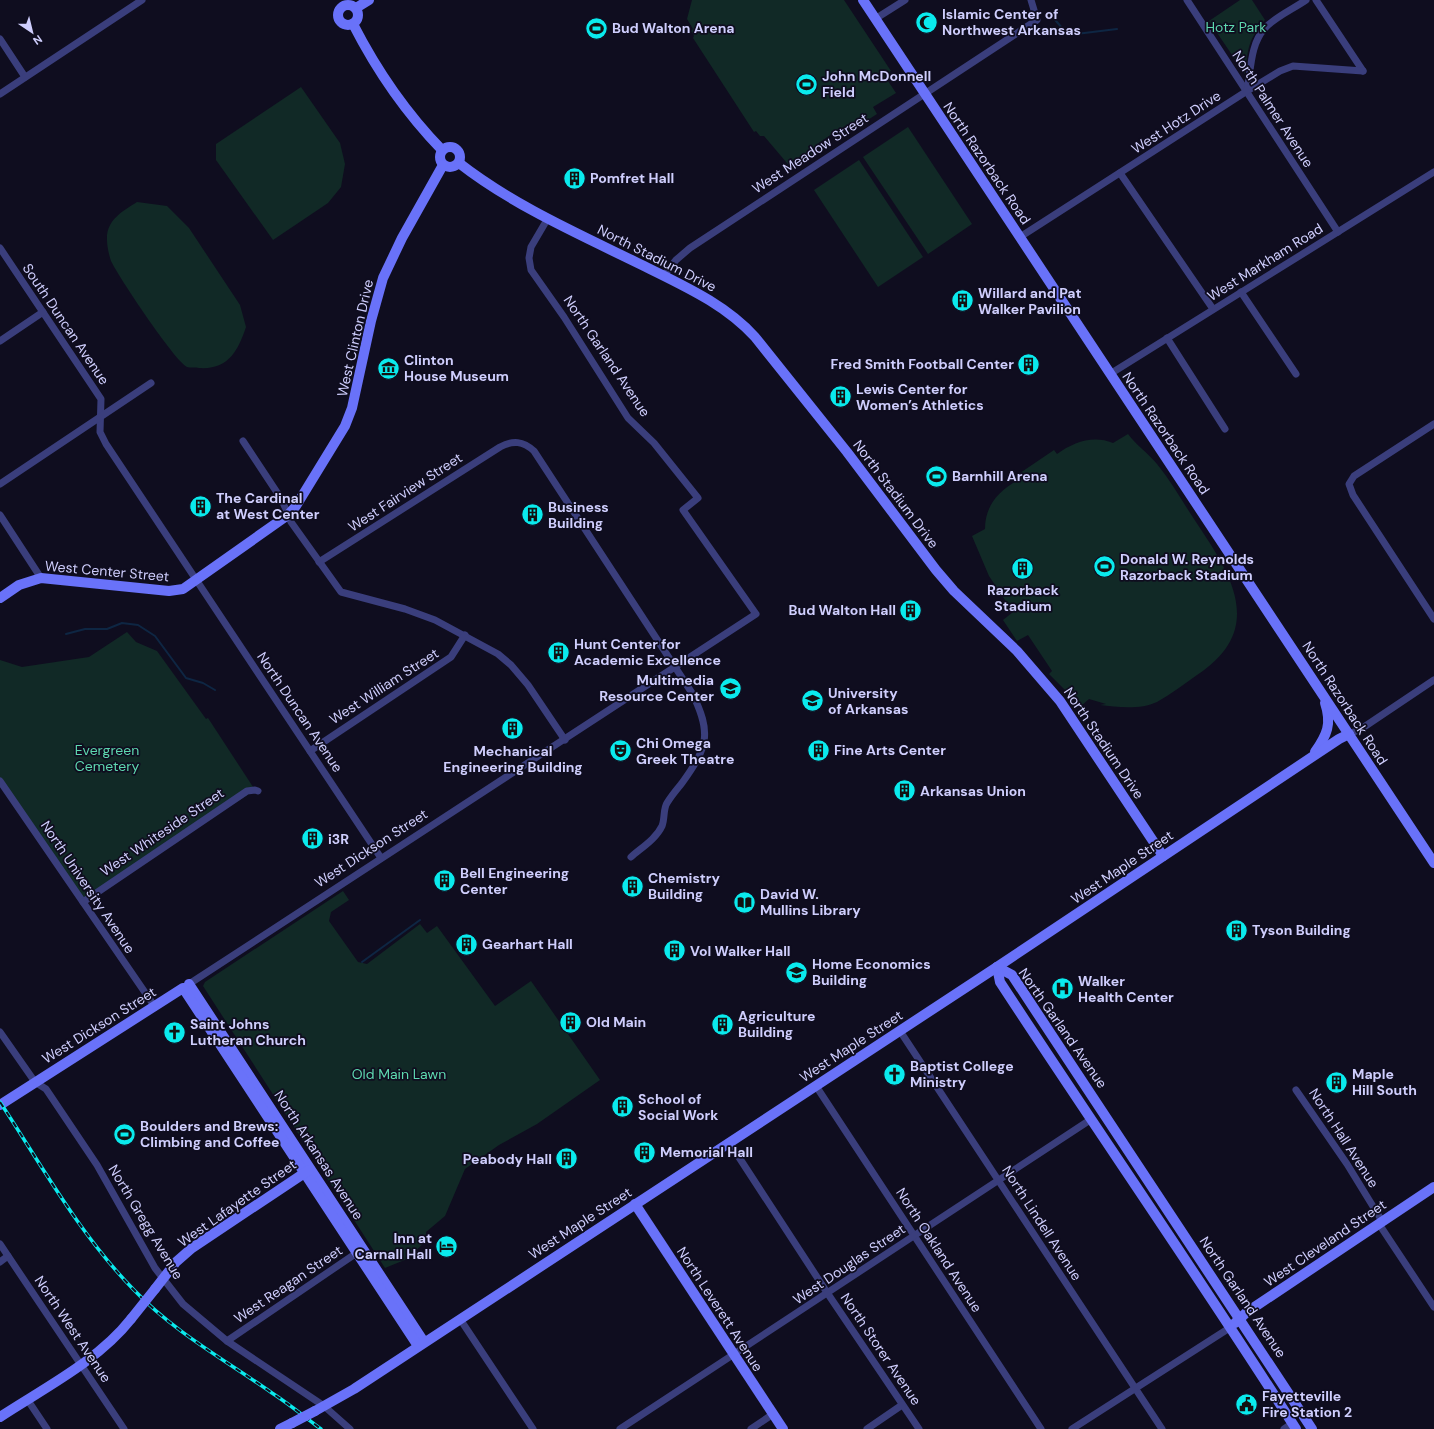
<svg xmlns="http://www.w3.org/2000/svg" width="1434" height="1429" font-family="'DM Sans',sans-serif">
  <style>
    .green { fill: #112926 }
    .lines { fill: none; stroke-linecap: round; stroke-linejoin: round }
    .stream { stroke: #0e2643; stroke-width: 2 }
    .street { stroke: #3a3e7c; stroke-width: 7 }
    .secondary { stroke: #6972f9; stroke-width: 10 }
    .rail-casing { stroke: #0aeaed; stroke-width: 3.5 }
    .rail { stroke: #0f0d1f; stroke-width: 2; stroke-dasharray: 6; stroke-linecap: butt }
    .secondary-bridge { stroke: #6972f9; stroke-width: 10 }
    .labels { text-anchor: middle; stroke-width: 3.5; stroke-linejoin: round; paint-order: stroke }
    .poi-label { font-size: 14px; font-weight: bold; fill: #cfcefd; stroke: #0f0d1f; text-anchor: start }
    .park-label { font-size: 14px; fill: #5ed9b0; stroke: #0f0d1f }
    .street-label { font-size: 14px; fill: #cfcefd; stroke: #0f0d1f }
  </style>
  <rect width="100%" height="100%" fill="#0f0d1f"/>
  <g class="green">
    <polygon points="692,0 844,0 891,71 884,75 896,93 873,107 877,114 843,136 839,129 816,145 820,152 792,169 764,136 760,136 756,131 754,132 693,38 694,36 691,31 693,29 687,19"/>
    <path d="M1240,0H1252L1265,20C1248,40 1248,48 1245,74L1209,21Z"/>
    <polygon points="301,87 340,143 345,164 341,187 328,203 273,240 216,160 216,144"/>
    <polygon points="908,127 972,224 928,254 863,157"/>
    <polygon points="859,160 923,257 878,287 814,190"/>
    <path d="M137,202L167,206L189,228L240,305L246,327C238,351 228,370 199,368C196,367 190,368 187,367C174,360 118,276 111,261C109,255 107,246 107,240C106,220 123,211 137,202Z"/>
    <path d="M1128,434C1136,445 1148,453 1157,464C1171,481 1182,501 1194,519C1230,573 1268,628 1197,675C1184,684 1171,694 1157,702C1140,710 1117,707 1100,705L1106,704L1089,699L1081,706L1049,674L1052,671L1028,635L1017,641L1003,620L1013,612L989,576L972,536L985,529C985,506 998,492 1016,481L1014,477L1054,450L1057,454C1074,442 1093,435 1113,443Z"/>
    <polygon points="127,632 136,642 157,651 206,719 208,718 255,790 83,902 0,781 0,660 22,667 89,657"/>
    <polygon points="343,891 349,900 331,912 329,921 358,962 367,964 420,924 427,933 437,926 495,1006 531,981 600,1080 537,1124 499,1145 465,1169 445,1216 426,1232 427,1240 407,1259 385,1268 203,986 205,982"/>
  </g>
  <g class="lines">
    <g class="stream">
      <polyline points="1051,15 1068,35 1117,29"/>
      <polyline points="66,634 85,629 107,629 122,623 138,625 155,636 186,678 203,683 215,690"/>
      <polyline points="362,962 420,920"/>
    </g>
    <g class="street">
      <polyline points="1187,0 1338,232"/>
      <polyline points="1316,0 1363,71"/>
      <polyline points="875,19 905,0"/>
      <polyline points="0,39 25,77"/>
      <polyline points="1247,91 1280,71 1293,66 1363,71"/>
      <polyline points="0,94 142,0"/>
      <polyline points="1120,173 1213,309"/>
      <path d="M1020,237L1247,91C1251,71 1250,44 1265,28C1275,17 1293,9 1306,0"/>
      <polyline points="0,248 101,399 100,432 106,444 381,858"/>
      <polyline points="664,275 676,260 690,248 1037,20 1031,0"/>
      <polyline points="1241,292 1296,374"/>
      <polyline points="1167,338 1225,429"/>
      <polyline points="0,341 43,312"/>
      <polyline points="1110,374 1434,172"/>
      <polyline points="1434,424 1354,476 1349,484 1353,495 1434,619"/>
      <polyline points="243,441 282,500 291,522 341,592 405,609 435,620 498,654 511,665 528,685 565,740"/>
      <polyline points="0,484 151,383"/>
      <polyline points="0,515 41,578"/>
      <path d="M319,562L500,447C513,440 523,441 534,451L692,693C712,733 708,747 682,783C677,789 671,796 667,803C663,809 665,819 662,826C656,839 641,848 631,857"/>
      <polyline points="1349,734 1361,729 1434,680"/>
      <polyline points="310,751 451,657 465,635"/>
      <polyline points="0,781 155,1007"/>
      <polyline points="83,902 247,791 255,790 258,791"/>
      <polyline points="186,986 756,614 683,510 698,498 654,443 628,418 564,317 531,270 529,258 531,247 548,218"/>
      <polyline points="900,1031 1162,1429"/>
      <polyline points="0,1032 35,1082 46,1089 97,1165 155,1268 183,1304 227,1341 324,1406 350,1429"/>
      <polyline points="816,1086 1041,1429"/>
      <polyline points="1296,1090 1347,1164 1382,1221"/>
      <polyline points="729,1142 828,1294 919,1429"/>
      <polyline points="1379,1224 1434,1307"/>
      <polyline points="0,1244 124,1429"/>
      <polyline points="0,1262 8,1256"/>
      <polyline points="460,1319 533,1429"/>
      <polyline points="227,1341 361,1250"/>
      <polyline points="27,1399 47,1429"/>
      <polyline points="620,1429 1090,1120"/>
      <polyline points="751,1429 773,1414"/>
      <polyline points="867,1429 902,1405"/>
      <polyline points="1072,1429 1231,1327"/>
      <polyline points="1284,1429 1293,1423"/>
    </g>
    <g class="secondary">
      <polyline points="863,0 1434,863"/>
      <circle cx="348" cy="15" r="10"/>
      <polyline points="356,8 369,0"/>
      <path d="M353,24C376,69 406,113 442,150"/>
      <circle cx="450" cy="157" r="10"/>
      <path d="M459,163C514,206 581,235 644,266C684,286 725,304 755,337L847,452L936,570L954,591L1017,651L1060,701L1163,856"/>
      <polyline points="0,598 19,585 41,578 169,591 183,589 288,515 296,506 345,426 352,408 371,321 383,278 402,238 443,165"/>
      <path d="M1315,752C1327,735 1332,724 1325,703"/>
      <polyline points="997,967 1012,975 1312,1429"/>
      <path d="M997,967L1000,982C1098,1132 1200,1278 1296,1429"/>
      <polyline points="189,984 424,1342"/>
      <polyline points="0,1105 183,988 418,1346"/>
      <polyline points="635,1204 783,1429"/>
      <polyline points="155,1289 176,1262 192,1248 309,1170"/>
      <polyline points="1235,1323 1247,1312 1434,1187"/>
      <polyline points="315,1411 354,1389 997,967 1339,739 1349,734"/>
      <path d="M0,1417C44,1388 98,1361 131,1319"/>
      <polyline points="280,1429 292,1423"/>
    </g>
    <defs>
      <path id="rail" d="M0,1102C42,1166 80,1235 134,1290C174,1332 225,1360 272,1393C289,1404 305,1417 321,1429"/>
    </defs>
    <use href="#rail" class="rail-casing"/>
    <use href="#rail" class="rail"/>
    <g class="secondary-bridge">
      <polyline points="131,1319 155,1289"/>
      <polyline points="292,1423 315,1411"/>
    </g>
  </g>
  <defs>
    <symbol id="mosque-disc" viewBox="-11 -11 22 22"><circle r="9.5" fill="#0aeaed" stroke="#0f0d1f"/><path d="M3.5-4.9A6 6 0 1 0 3.5 4.9A5 5 0 1 1 3.5-4.9Z" fill="#111"/></symbol>
    <symbol id="stadium-disc" viewBox="-11 -11 22 22"><circle r="9.5" fill="#0aeaed" stroke="#0f0d1f"/><path d="M0-5a6.5 5 0 1 0 0 10a6.5 5 0 1 0 0-10ZM-3.5-1.8h7v3.6h-7Z" fill="#111"/></symbol>
    <symbol id="building-disc" viewBox="-11 -11 22 22"><circle r="9.5" fill="#0aeaed" stroke="#0f0d1f"/><path d="M-4-6H4V6H1V3H-1V6H-4ZM-2.5-4.3h1.7v1.8h-1.7ZM.8-4.3h1.7v1.8H.8ZM-2.5-1h1.7V.8h-1.7ZM.8-1h1.7V.8H.8Z" fill="#111"/></symbol>
    <symbol id="museum-disc" viewBox="-11 -11 22 22"><circle r="9.5" fill="#0aeaed" stroke="#0f0d1f"/><path d="M0-6L6-3V-2H-6V-3ZM-5-1h2V3h-2ZM-1-1h2V3h-2ZM3-1h2V3H3ZM-6 4H6V6H-6Z" fill="#111"/></symbol>
    <symbol id="university-disc" viewBox="-11 -11 22 22"><circle r="9.5" fill="#0aeaed" stroke="#0f0d1f"/><path d="M0-5L7-2L0 1L-7-2ZM-4 1L0 2.5L4 1V4Q0 6-4 4Z" fill="#111"/></symbol>
    <symbol id="theatre-disc" viewBox="-11 -11 22 22"><circle r="9.5" fill="#0aeaed" stroke="#0f0d1f"/><path d="M-5-5.5Q0-4 5-5.5V0Q5 5 0 6Q-5 5-5 0ZM-3.3-2.5H-1v1.5H-3.3ZM1-2.5H3.3v1.5H1ZM-2.8 1Q0 5.5 2.8 1Z" fill="#111"/></symbol>
    <symbol id="library-disc" viewBox="-11 -11 22 22"><circle r="9.5" fill="#0aeaed" stroke="#0f0d1f"/><path d="M-6-4Q-3-5.5-.7-3.5V5Q-3 3-6 4ZM6-4Q3-5.5 .7-3.5V5Q3 3 6 4Z" fill="#111"/></symbol>
    <symbol id="hospital-disc" viewBox="-11 -11 22 22"><circle r="9.5" fill="#0aeaed" stroke="#0f0d1f"/><path d="M-5-5h3v3.5h4V-5h3V5h-3V1.5h-4V5h-3Z" fill="#111"/></symbol>
    <symbol id="church-disc" viewBox="-11 -11 22 22"><circle r="9.5" fill="#0aeaed" stroke="#0f0d1f"/><path d="M-1.2-6h2.4v3.5h3.3v2.4h-3.3V6h-2.4V-.1h-3.3v-2.4h3.3Z" fill="#111"/></symbol>
    <symbol id="hotel-disc" viewBox="-11 -11 22 22"><circle r="9.5" fill="#0aeaed" stroke="#0f0d1f"/><path d="M-6-4.5h1.5V1H6V5H4.5V3h-9V5H-6ZM-4 0a1.8 1.8 0 1 1 3.6 0ZM.5 0V-2.5h3Q6-2.5 6 0Z" fill="#111"/></symbol>
    <symbol id="civic-disc" viewBox="-11 -11 22 22"><circle r="9.5" fill="#0aeaed" stroke="#0f0d1f"/><path d="M-.6-6.5H3V-4.5H.6V-3L4-1V1h2V6H-6V1h2V-1L-.6-3ZM-1.2 2.5V6h2.4V2.5Z" fill="#111"/></symbol>
  </defs>
  <g fill-rule="evenodd">
    <use href="#mosque-disc" x="914" y="10" width="25" height="25"/>
    <use href="#stadium-disc" x="584" y="16" width="25" height="25"/>
    <use href="#stadium-disc" x="794" y="72" width="25" height="25"/>
    <use href="#building-disc" x="562" y="166" width="25" height="25"/>
    <use href="#building-disc" x="950" y="288" width="25" height="25"/>
    <use href="#building-disc" x="1016" y="352" width="25" height="25"/>
    <use href="#museum-disc" x="376" y="356" width="25" height="25"/>
    <use href="#building-disc" x="828" y="384" width="25" height="25"/>
    <use href="#stadium-disc" x="924" y="464" width="25" height="25"/>
    <use href="#building-disc" x="188" y="494" width="25" height="25"/>
    <use href="#building-disc" x="520" y="502" width="25" height="25"/>
    <use href="#stadium-disc" x="1092" y="554" width="25" height="25"/>
    <use href="#building-disc" x="1010" y="556" width="25" height="25"/>
    <use href="#building-disc" x="898" y="598" width="25" height="25"/>
    <use href="#building-disc" x="546" y="640" width="25" height="25"/>
    <use href="#university-disc" x="718" y="676" width="25" height="25"/>
    <use href="#university-disc" x="800" y="688" width="25" height="25"/>
    <use href="#building-disc" x="500" y="716" width="25" height="25"/>
    <use href="#building-disc" x="806" y="738" width="25" height="25"/>
    <use href="#theatre-disc" x="608" y="738" width="25" height="25"/>
    <use href="#building-disc" x="892" y="778" width="25" height="25"/>
    <use href="#building-disc" x="300" y="826" width="25" height="25"/>
    <use href="#building-disc" x="432" y="868" width="25" height="25"/>
    <use href="#building-disc" x="620" y="874" width="25" height="25"/>
    <use href="#library-disc" x="732" y="890" width="25" height="25"/>
    <use href="#building-disc" x="1224" y="918" width="25" height="25"/>
    <use href="#building-disc" x="454" y="932" width="25" height="25"/>
    <use href="#building-disc" x="662" y="938" width="25" height="25"/>
    <use href="#university-disc" x="784" y="960" width="25" height="25"/>
    <use href="#hospital-disc" x="1050" y="976" width="25" height="25"/>
    <use href="#building-disc" x="558" y="1010" width="25" height="25"/>
    <use href="#building-disc" x="710" y="1012" width="25" height="25"/>
    <use href="#church-disc" x="162" y="1020" width="25" height="25"/>
    <use href="#church-disc" x="882" y="1062" width="25" height="25"/>
    <use href="#building-disc" x="1324" y="1070" width="25" height="25"/>
    <use href="#building-disc" x="610" y="1094" width="25" height="25"/>
    <use href="#stadium-disc" x="112" y="1122" width="25" height="25"/>
    <use href="#building-disc" x="632" y="1140" width="25" height="25"/>
    <use href="#building-disc" x="554" y="1146" width="25" height="25"/>
    <use href="#hotel-disc" x="434" y="1234" width="25" height="25"/>
    <use href="#civic-disc" x="1234" y="1392" width="25" height="25"/>
  </g>
  <g class="labels">
    <g class="poi-label">
      <text x="942" y="19">Islamic Center of<tspan x="942" dy="16">Northwest Arkansas</tspan></text>
      <text x="612" y="33">Bud Walton Arena</text>
      <text x="822" y="81">John McDonnell<tspan x="822" dy="16">Field</tspan></text>
      <text x="590" y="183">Pomfret Hall</text>
      <text x="978" y="298">Willard and Pat<tspan x="978" dy="16">Walker Pavilion</tspan></text>
      <text x="404" y="365">Clinton<tspan x="404" dy="16">House Museum</tspan></text>
      <text x="1014" y="369" text-anchor="end">Fred Smith Football Center</text>
      <text x="856" y="394">Lewis Center for<tspan x="856" dy="16">Women’s Athletics</tspan></text>
      <text x="952" y="481">Barnhill Arena</text>
      <text x="216" y="503">The Cardinal<tspan x="216" dy="16">at West Center</tspan></text>
      <text x="548" y="512">Business<tspan x="548" dy="16">Building</tspan></text>
      <text x="1120" y="564">Donald W. Reynolds<tspan x="1120" dy="16">Razorback Stadium</tspan></text>
      <text x="1023" y="595" text-anchor="middle">Razorback<tspan x="1023" dy="16">Stadium</tspan></text>
      <text x="896" y="615" text-anchor="end">Bud Walton Hall</text>
      <text x="574" y="649">Hunt Center for<tspan x="574" dy="16">Academic Excellence</tspan></text>
      <text x="714" y="685" text-anchor="end">Multimedia<tspan x="714" dy="16">Resource Center</tspan></text>
      <text x="828" y="698">University<tspan x="828" dy="16">of Arkansas</tspan></text>
      <text x="636" y="748">Chi Omega<tspan x="636" dy="16">Greek Theatre</tspan></text>
      <text x="834" y="755">Fine Arts Center</text>
      <text x="513" y="756" text-anchor="middle">Mechanical<tspan x="513" dy="16">Engineering Building</tspan></text>
      <text x="920" y="796">Arkansas Union</text>
      <text x="328" y="844">i3R</text>
      <text x="460" y="878">Bell Engineering<tspan x="460" dy="16">Center</tspan></text>
      <text x="648" y="883">Chemistry<tspan x="648" dy="16">Building</tspan></text>
      <text x="760" y="899">David W.<tspan x="760" dy="16">Mullins Library</tspan></text>
      <text x="1252" y="935">Tyson Building</text>
      <text x="482" y="949">Gearhart Hall</text>
      <text x="690" y="956">Vol Walker Hall</text>
      <text x="812" y="969">Home Economics<tspan x="812" dy="16">Building</tspan></text>
      <text x="1078" y="986">Walker<tspan x="1078" dy="16">Health Center</tspan></text>
      <text x="738" y="1021">Agriculture<tspan x="738" dy="16">Building</tspan></text>
      <text x="586" y="1027">Old Main</text>
      <text x="190" y="1029">Saint Johns<tspan x="190" dy="16">Lutheran Church</tspan></text>
      <text x="910" y="1071">Baptist College<tspan x="910" dy="16">Ministry</tspan></text>
      <text x="1352" y="1079">Maple<tspan x="1352" dy="16">Hill South</tspan></text>
      <text x="638" y="1104">School of<tspan x="638" dy="16">Social Work</tspan></text>
      <text x="140" y="1131">Boulders and Brews:<tspan x="140" dy="16">Climbing and Coffee</tspan></text>
      <text x="660" y="1157">Memorial Hall</text>
      <text x="552" y="1164" text-anchor="end">Peabody Hall</text>
      <text x="432" y="1243" text-anchor="end">Inn at<tspan x="432" dy="16">Carnall Hall</tspan></text>
      <text x="1262" y="1401">Fayetteville<tspan x="1262" dy="16">Fire Station 2</tspan></text>
    </g>
    <g class="park-label">
      <text x="1236" y="32">Hotz Park</text>
      <text x="107" y="755">Evergreen<tspan x="107" dy="16">Cemetery</tspan></text>
      <text x="399" y="1079">Old Main Lawn</text>
    </g>
    <g class="street-label">
      <text transform="translate(1273 109) rotate(57)" y="5">North Palmer Avenue</text>
      <text transform="translate(1176 122) rotate(-33)" y="5">West Hotz Drive</text>
      <text transform="translate(810 153) rotate(-33)" y="5">West Meadow Street</text>
      <text transform="translate(987 163) rotate(56)" y="5">North Razorback Road</text>
      <text transform="translate(657 258) rotate(27)" y="5">North Stadium Drive</text>
      <text transform="translate(1265 262) rotate(-32)" y="5">West Markham Road</text>
      <text transform="translate(66 324) rotate(56)" y="5">South Duncan Avenue</text>
      <text transform="translate(355 338) rotate(-77)" y="5">West Clinton Drive</text>
      <text transform="translate(607 356) rotate(56)" y="5">North Garland Avenue</text>
      <text transform="translate(1166 433) rotate(56)" y="5">North Razorback Road</text>
      <text transform="translate(405 492) rotate(-33)" y="5">West Fairview Street</text>
      <text transform="translate(896 494) rotate(53)" y="5">North Stadium Drive</text>
      <text transform="translate(107 571) rotate(5)" y="5">West Center Street</text>
      <text transform="translate(384 686) rotate(-33)" y="5">West William Street</text>
      <text transform="translate(1345 703) rotate(57)" y="5">North Razorback Road</text>
      <text transform="translate(300 712) rotate(56)" y="5">North Duncan Avenue</text>
      <text transform="translate(1104 743) rotate(56)" y="5">North Stadium Drive</text>
      <text transform="translate(162 832) rotate(-34)" y="5">West Whiteside Street</text>
      <text transform="translate(371 848) rotate(-33)" y="5">West Dickson Street</text>
      <text transform="translate(1122 867) rotate(-34)" y="5">West Maple Street</text>
      <text transform="translate(88 887) rotate(56)" y="5">North University Avenue</text>
      <text transform="translate(99 1025) rotate(-32)" y="5">West Dickson Street</text>
      <text transform="translate(1063 1028) rotate(55)" y="5">North Garland Avenue</text>
      <text transform="translate(851 1046) rotate(-33)" y="5">West Maple Street</text>
      <text transform="translate(1344 1138) rotate(57)" y="5">North Hall Avenue</text>
      <text transform="translate(319 1155) rotate(57)" y="5">North Arkansas Avenue</text>
      <text transform="translate(237 1203) rotate(-35)" y="5">West Lafayette Street</text>
      <text transform="translate(146 1222) rotate(59)" y="5">North Gregg Avenue</text>
      <text transform="translate(580 1223) rotate(-33)" y="5">West Maple Street</text>
      <text transform="translate(1042 1223) rotate(57)" y="5">North Lindell Avenue</text>
      <text transform="translate(1325 1243) rotate(-34)" y="5">West Cleveland Street</text>
      <text transform="translate(939 1250) rotate(57)" y="5">North Oakland Avenue</text>
      <text transform="translate(849 1264) rotate(-34)" y="5">West Douglas Street</text>
      <text transform="translate(288 1284) rotate(-34)" y="5">West Reagan Street</text>
      <text transform="translate(1243 1297) rotate(56)" y="5">North Garland Avenue</text>
      <text transform="translate(720 1309) rotate(57)" y="5">North Leverett Avenue</text>
      <text transform="translate(73 1329) rotate(56)" y="5">North West Avenue</text>
      <text transform="translate(881 1349) rotate(56)" y="5">North Storer Avenue</text>
    </g>
  </g>
  <g transform="translate(32 32) rotate(145)" stroke="#0f0d1f" stroke-width="3" paint-order="stroke">
  <path d="M0-3L7 15L0 10L-7 15Z" fill="#cfcefd"/>
  <text y="-6" font-size="11" font-weight="bold" text-anchor="middle" fill="#cfcefd">N</text>
  </g>
</svg>
